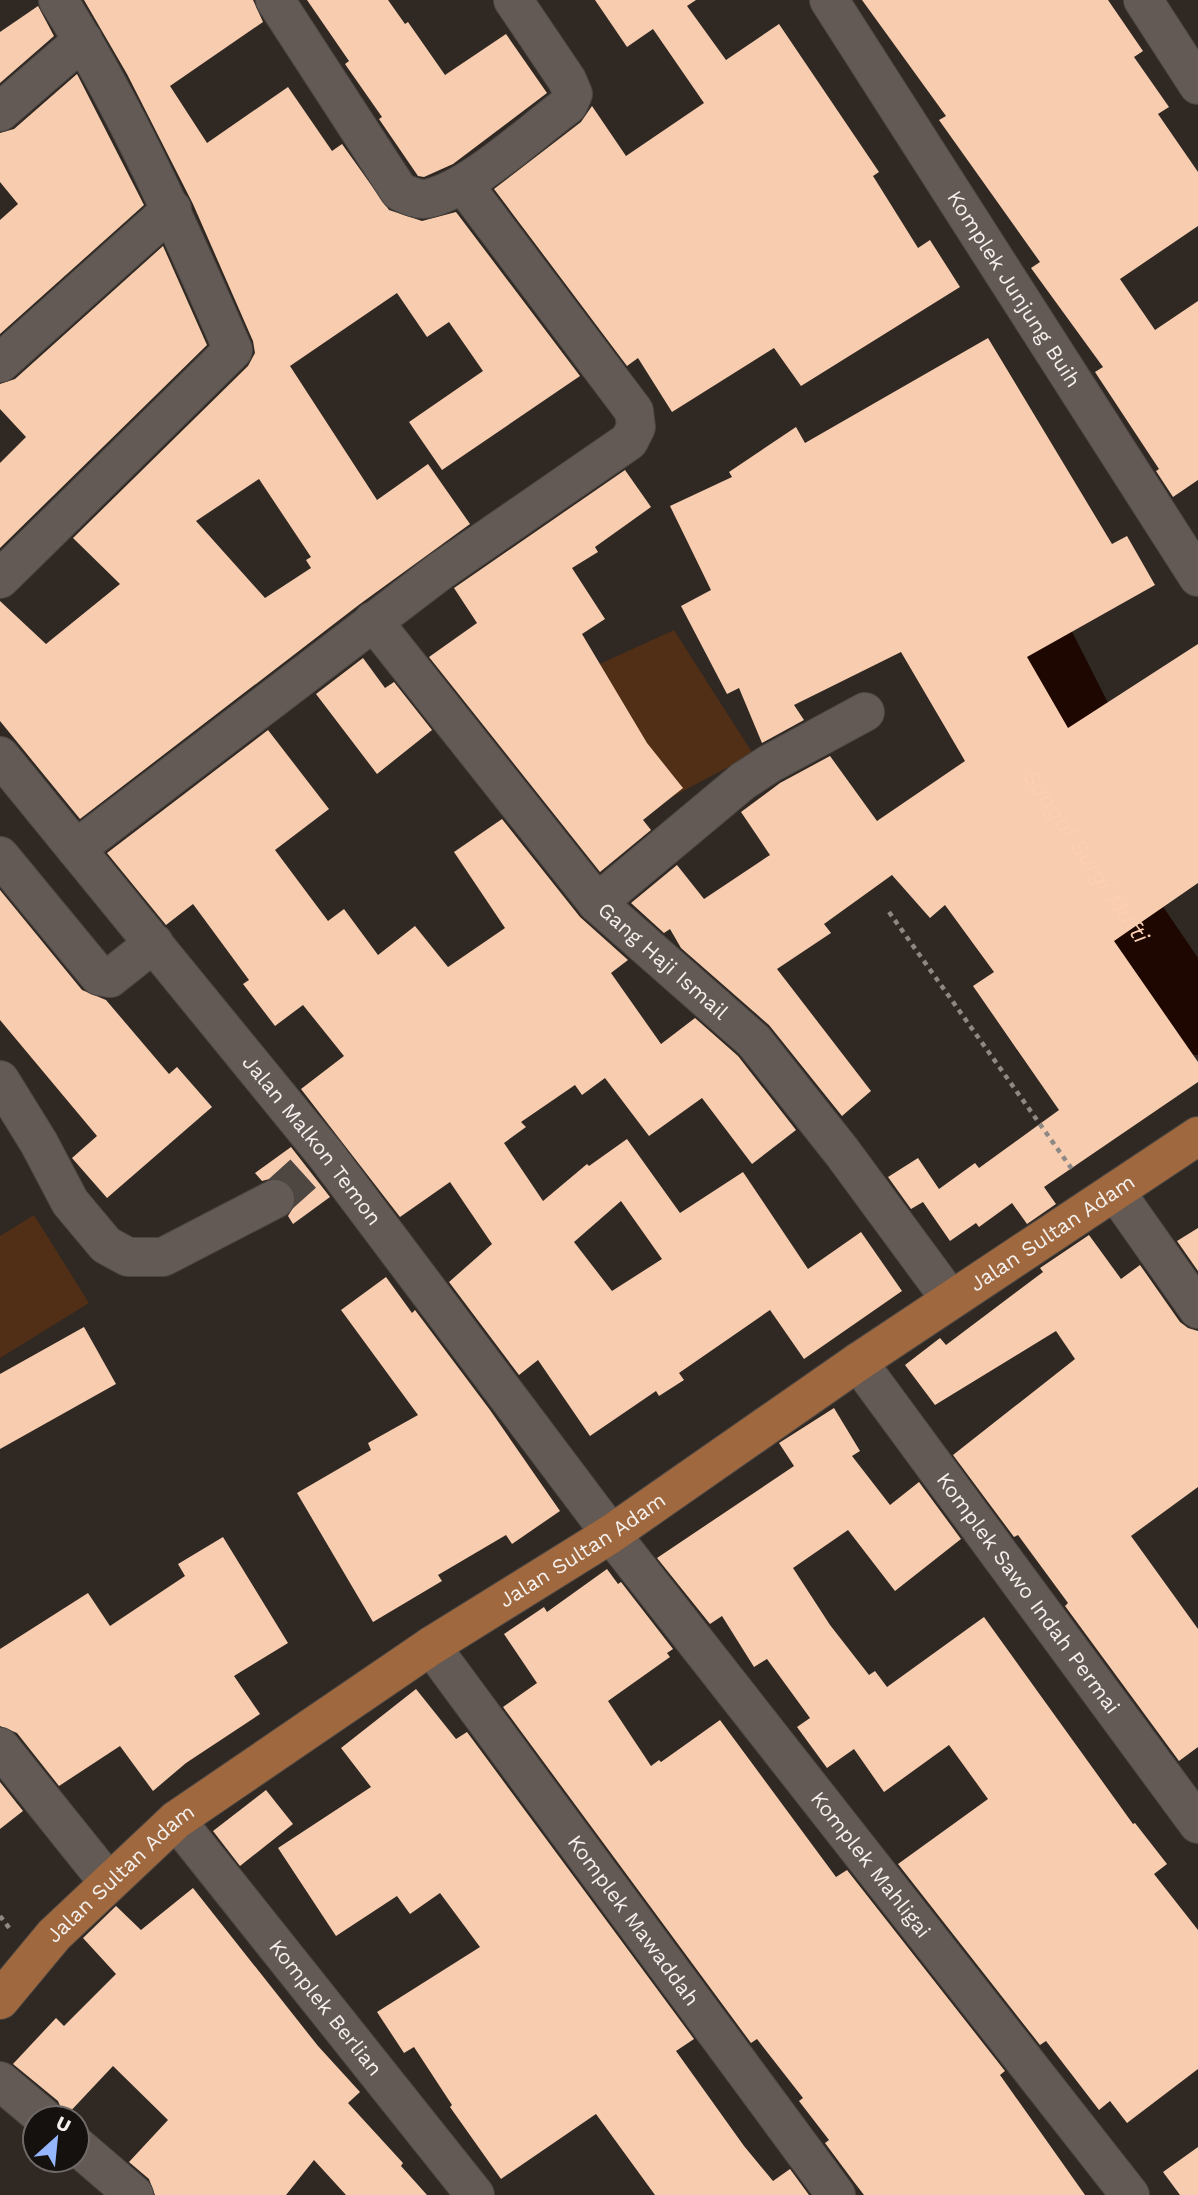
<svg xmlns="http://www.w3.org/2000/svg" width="1198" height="2195" font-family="'Work Sans',sans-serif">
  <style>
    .green { fill: #512f16 }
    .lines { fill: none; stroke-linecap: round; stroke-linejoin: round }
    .river { stroke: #1d0700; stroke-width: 70 }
    .building { fill: #f8ccaf; fill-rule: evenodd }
    .minor-tunnel { stroke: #4d4641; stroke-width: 38; stroke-dasharray: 38 19; stroke-linecap: butt }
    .minor-casing { stroke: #4c4642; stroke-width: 40 }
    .major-casing { stroke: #4c4642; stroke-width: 40 }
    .path { stroke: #8e8884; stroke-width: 4.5; stroke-dasharray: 5 5; stroke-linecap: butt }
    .minor { stroke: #635a55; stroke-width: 38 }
    .major { stroke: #9f683e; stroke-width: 38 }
    .labels { text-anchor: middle; stroke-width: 7; stroke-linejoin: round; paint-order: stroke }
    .street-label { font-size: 21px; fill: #f5f0ed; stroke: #15110f }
    .water-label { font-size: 23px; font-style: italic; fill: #fdcfb2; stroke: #15110f }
  </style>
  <rect width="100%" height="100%" fill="#2f2823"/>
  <g class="green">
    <polygon points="674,630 753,754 668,799 569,678"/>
    <polygon points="34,1215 89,1303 0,1358 0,1236"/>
  </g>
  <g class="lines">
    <path class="river" id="s1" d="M993,630L1036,638L1082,729L1024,765L1198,1020"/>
  </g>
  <g class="building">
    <path d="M84,0H253L263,22L170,86L207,143L288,87L332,151L342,144L389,210L422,221L456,212L580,376L442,470L409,422L483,371L449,322L427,337L397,293L290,366L377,500L428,464L470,524L360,604L80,819L0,721V601L46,644L120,584L73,538L248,366L255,353L253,341L193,204L127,74ZM259,479L311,557L306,560L311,568L265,598L196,521Z"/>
    <polygon points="307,0 388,0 405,24 408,22 445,75 506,34 547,93 453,164 424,177 418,176 379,119 382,117 345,64 349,61"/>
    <polygon points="595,0 696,0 687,6 726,60 779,24 879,172 873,176 918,248 930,240 960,287 801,386 774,348 672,412 638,358 627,366 494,189 581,122 592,106 626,156 704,103 653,29 627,47"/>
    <polygon points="862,0 1108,0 1143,51 1134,57 1169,107 1158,114 1198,172 1198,226 1120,279 1155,330 1198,301 1198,480 1173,497 1156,471 1159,469 1095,372 1103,367 1031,268 1040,262 939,120 946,116"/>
    <polygon points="38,6 54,36 0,83 0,32"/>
    <polygon points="77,74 144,205 0,334 0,220 18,204 0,182 0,133 14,129"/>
    <polygon points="163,246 207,345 0,548 0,463 26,437 0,409 0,384 15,379"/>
    <polygon points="988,338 1112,544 1127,536 1155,585 1027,657 1068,728 1198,644 1198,883 1114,941 1198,1062 1198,1082 1044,1187 1056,1204 1027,1224 1012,1203 979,1227 976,1223 950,1241 923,1202 911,1209 888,1177 918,1158 939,1189 975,1163 979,1168 1059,1110 973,986 994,972 945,905 930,918 892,875 824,924 831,933 777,969 871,1091 842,1116 769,1025 681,948 670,929 664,933 631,903 677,865 704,899 770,855 741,812 780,783 830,756 877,821 965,761 901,652 794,705 804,720 762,743 739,688 727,694 681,606 711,590 670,506 732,477 729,472 796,427 805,443"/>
    <polygon points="625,470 651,507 595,547 598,552 572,568 605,619 582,634 647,743 683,788 643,820 651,830 600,872 429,657 477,623 454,588"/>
    <polygon points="363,658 385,688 394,682 432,730 377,774 316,694"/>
    <path d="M268,730L329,809L275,850L328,921L344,909L378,955L415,926L448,967L505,928L454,852L502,819L580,917L628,960L611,973L661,1044L695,1018L738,1056L796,1130L752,1164L702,1098L649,1136L605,1078L582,1095L575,1085L521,1122L526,1127L504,1143L543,1201L587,1164L589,1166L627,1139L680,1213L743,1172L808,1269L861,1232L902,1291L804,1359L770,1310L679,1373L684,1380L659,1396L656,1391L590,1436L538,1360L519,1375L449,1282L492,1244L450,1182L400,1217L301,1089L344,1056L303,1005L275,1026L243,984L249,980L193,904L166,925L107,853ZM621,1201L662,1259L612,1291L574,1242Z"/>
    <polygon points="0,890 82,990 106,1000 169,1074 177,1067 212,1107 107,1198 72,1158 97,1136 0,1020"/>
    <polygon points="291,1147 330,1197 293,1224 288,1216 297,1201 294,1188 286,1180 277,1177 262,1181 255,1173"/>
    <polygon points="1198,1228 1198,1271 1177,1241"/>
    <polygon points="1089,1235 1121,1279 1140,1265 1180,1322 1188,1328 1198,1331 1198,1487 1131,1536 1198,1629 1198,1747 1179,1761 1065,1606 1068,1603 1018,1535 1014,1537 953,1455 1075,1359 1056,1331 935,1405 905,1365 940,1338 946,1345 1043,1272 1040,1268"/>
    <polygon points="386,1277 412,1313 415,1310 490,1410 560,1511 512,1544 506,1535 438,1575 442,1581 373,1622 297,1493 371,1450 368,1443 418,1415 341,1310"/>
    <polygon points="84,1327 116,1384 0,1449 0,1374"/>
    <polygon points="834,1408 860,1451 852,1456 890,1505 919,1482 961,1539 895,1591 848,1530 793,1568 830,1625 869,1675 875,1671 887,1687 984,1617 1133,1824 1135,1823 1167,1864 1154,1874 1198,1930 1198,2069 1127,2123 1110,2101 1099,2110 1046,2041 1040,2045 898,1864 988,1799 949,1745 884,1792 854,1749 827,1768 797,1727 810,1718 767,1659 754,1667 722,1616 710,1624 657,1558 794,1466 779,1443"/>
    <polygon points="223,1537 288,1643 234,1676 260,1714 186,1763 153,1791 120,1746 59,1786 17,1733 0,1726 0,1649 88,1593 110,1626 185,1576 178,1564"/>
    <polygon points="607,1569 618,1584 621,1582 673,1649 667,1653 670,1657 608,1701 651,1766 659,1760 661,1762 720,1720 836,1877 847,1870 1005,2071 1000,2075 1085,2195 864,2195 854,2182 825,2143 829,2140 799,2101 803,2098 757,2039 751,2043 503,1707 537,1683 504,1634 544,1607 547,1612"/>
    <polygon points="416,1689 456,1739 467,1732 694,2039 676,2051 744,2146 773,2181 790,2169 809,2195 655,2195 596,2114 501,2179 450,2107 452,2105 414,2047 404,2053 377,2012 480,1947 440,1893 410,1914 397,1896 336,1936 278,1848 371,1787 341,1748"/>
    <polygon points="0,1782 23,1811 0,1829"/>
    <polygon points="266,1790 293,1824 240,1866 213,1831"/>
    <polygon points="193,1888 318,2046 360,2092 348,2103 403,2163 401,2166 427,2195 346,2195 314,2160 286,2195 155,2195 149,2179 129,2162 168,2120 113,2066 65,2117 58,2101 13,2064 56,2018 64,2026 116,1974 83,1938 116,1906 141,1930"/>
    <polygon points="1198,2147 1198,2195 1180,2195 1163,2172"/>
  </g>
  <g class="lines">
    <polyline class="minor-tunnel" points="275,1199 306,1171"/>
    <defs>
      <g id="minor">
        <path d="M275,0L399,191C409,196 419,201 430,198C473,187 531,132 568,105L573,94L567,80L513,0"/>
        <path id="s2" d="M829,0L1198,577"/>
        <polyline points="1143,0 1198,85"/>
        <polyline points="0,112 83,40"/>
        <polyline points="0,363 172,209"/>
        <path d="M0,579L233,350C181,231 128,111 58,0"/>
        <path id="s3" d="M373,621L597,903L754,1041L842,1152L951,1300"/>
        <path id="s4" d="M0,756L326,1155L611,1534L1130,2195"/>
        <polyline points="76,849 439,572 629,441 636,427 634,411 463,184"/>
        <polyline points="0,856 99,976 110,978 154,943"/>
        <polyline points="597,903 743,781 769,764 865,712"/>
        <polyline points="0,1080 39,1143 70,1202 106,1245 128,1257 163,1257 275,1199"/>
        <polyline points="1115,1191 1198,1309"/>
        <path id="s5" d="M858,1362L1198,1824"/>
        <path id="s6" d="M431,1646L836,2195"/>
        <polyline points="0,1747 109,1883"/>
        <path id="s7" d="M176,1820L475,2195"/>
        <polyline points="0,2081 44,2118"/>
        <polyline points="77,2146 134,2195"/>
      </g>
      <g id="major">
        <path id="s8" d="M0,2000L54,1935L176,1820L431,1646L611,1534L858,1362L1198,1136"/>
      </g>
    </defs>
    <use href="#minor" class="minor-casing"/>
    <use href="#major" class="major-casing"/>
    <g class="path">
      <polyline points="889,912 1074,1172"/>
      <polyline points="0,1916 10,1929"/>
    </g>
    <use href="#minor" class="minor"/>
    <use href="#major" class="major"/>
  </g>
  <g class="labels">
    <g class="street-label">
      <text dy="7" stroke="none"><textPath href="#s2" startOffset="343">Komplek Junjung Buih</textPath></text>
      <text dy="7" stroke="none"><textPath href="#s3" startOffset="448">Gang Haji Ismail</textPath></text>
      <text dy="7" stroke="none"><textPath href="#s4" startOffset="495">Jalan Malkon Temon</textPath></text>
      <text dy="7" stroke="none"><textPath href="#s8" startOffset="1307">Jalan Sultan Adam</textPath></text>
      <text dy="7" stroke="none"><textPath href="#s8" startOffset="740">Jalan Sultan Adam</textPath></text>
      <text dy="7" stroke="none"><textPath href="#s5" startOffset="287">Komplek Sawo Indah Permai</textPath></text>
      <text dy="7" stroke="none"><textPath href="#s4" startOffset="1410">Komplek Mahligai</textPath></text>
      <text dy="7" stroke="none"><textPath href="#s8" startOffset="175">Jalan Sultan Adam</textPath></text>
      <text dy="7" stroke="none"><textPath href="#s6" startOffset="341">Komplek Mawaddah</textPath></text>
      <text dy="7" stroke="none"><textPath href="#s7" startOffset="240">Komplek Berlian</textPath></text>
    </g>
    <g class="water-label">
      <text dy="8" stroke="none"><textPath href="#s1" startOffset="324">Sungai Surgi Mufti</textPath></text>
    </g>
  </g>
  <g transform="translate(56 2139) rotate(27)"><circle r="33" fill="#15110f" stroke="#6f6a68" stroke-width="2"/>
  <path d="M0-5L12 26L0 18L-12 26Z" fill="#95b6fd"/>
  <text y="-10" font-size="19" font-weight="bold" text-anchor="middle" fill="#f5f0ed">U</text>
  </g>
</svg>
